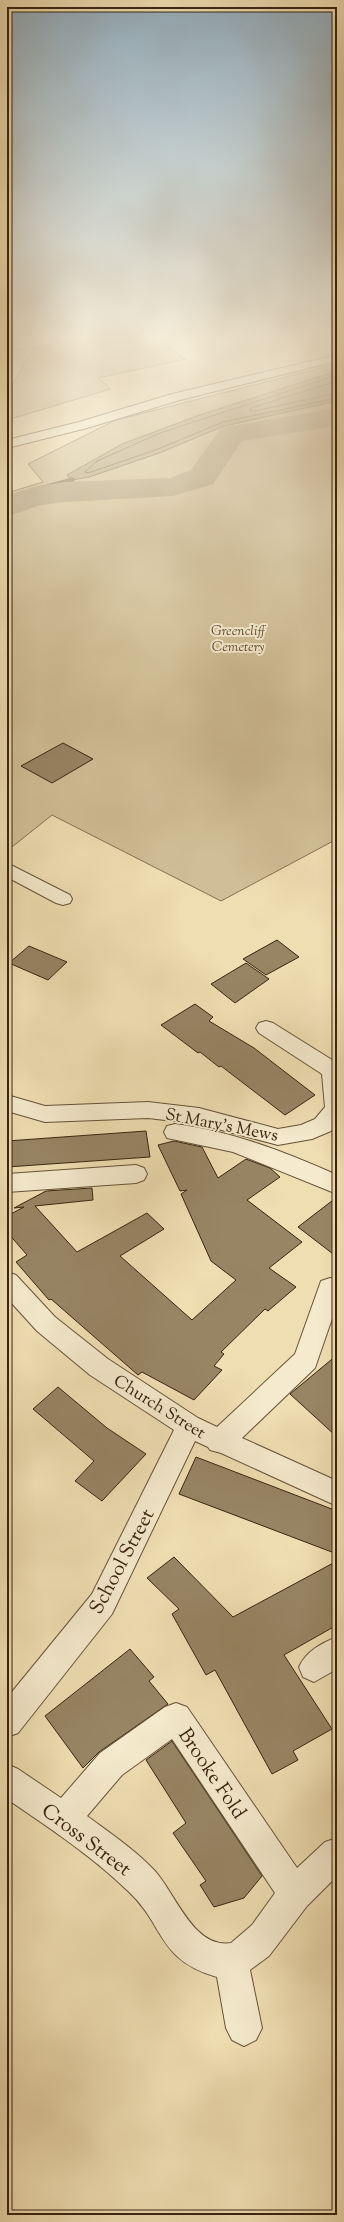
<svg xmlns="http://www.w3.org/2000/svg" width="344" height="2222" font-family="'Sorts Mill Goudy',serif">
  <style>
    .green { fill: #d0be96; stroke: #847153 }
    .water { fill: #b19f7b; stroke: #816e50 }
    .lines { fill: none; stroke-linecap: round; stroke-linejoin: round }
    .shore { stroke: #746246; stroke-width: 1 }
    .stream { stroke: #816e50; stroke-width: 5 }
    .river { fill: #b19f7b; fill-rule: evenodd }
    .building { fill: #978564; stroke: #382410 }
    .street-casing { stroke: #665238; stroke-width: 2 }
    .street { fill: #f5eacd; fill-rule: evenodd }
    .labels { text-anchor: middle; stroke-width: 4; stroke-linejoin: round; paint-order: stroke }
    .far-park-label { font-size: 14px; font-style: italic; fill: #5e4a32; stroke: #f5eacd }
    .street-label { font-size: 17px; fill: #382410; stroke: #f5eacd }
    .near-street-label { font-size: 20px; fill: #382410; stroke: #f5eacd }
  </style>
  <rect width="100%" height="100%" fill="#efdeb2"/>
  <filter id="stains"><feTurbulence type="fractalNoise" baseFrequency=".005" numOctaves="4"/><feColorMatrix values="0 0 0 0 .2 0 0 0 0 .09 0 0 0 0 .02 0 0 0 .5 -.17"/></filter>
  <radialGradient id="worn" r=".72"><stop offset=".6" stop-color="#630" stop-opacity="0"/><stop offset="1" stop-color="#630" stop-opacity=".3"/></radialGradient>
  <g class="green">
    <polygon points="81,340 179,340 164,344 186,359 98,378 111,389 7,420 7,393 34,347"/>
    <polygon points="337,364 337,371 197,416 122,444 67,476 89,477 159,453 224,426 337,401 337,839 221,901 52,815 7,851 7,493 43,482 28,464 116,420"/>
  </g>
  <polygon class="water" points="337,371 337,401 224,426 159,453 89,477 72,480 67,475 122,444 197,416"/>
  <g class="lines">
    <g class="shore">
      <polyline points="337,375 160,433 97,461 85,472 88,473 158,449 223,422 337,398"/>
      <polyline points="337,381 251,408 250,410 255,411 337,393"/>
    </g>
    <polyline class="stream" points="7,498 72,480"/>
    <polygon class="river" points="337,408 337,426 242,441 213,484 173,496 65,502 40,505 7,517 7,496 33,487 65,482 170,478 191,470 221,428"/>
  </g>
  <g class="building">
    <polygon points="63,743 93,759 52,783 21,766"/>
    <polygon points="277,940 299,957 266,975 243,959"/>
    <polygon points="29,946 67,962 48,980 9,963"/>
    <polygon points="246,963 269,979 235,1003 211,984"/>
    <polygon points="195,1004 213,1017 209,1021 254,1048 315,1095 285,1115 221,1066 219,1067 200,1052 198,1053 161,1025"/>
    <polygon points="146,1131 150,1157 7,1167 7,1141"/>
    <polygon points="174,1141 202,1147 218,1178 246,1159 270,1168 280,1177 247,1200 302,1242 269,1268 296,1287 268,1311 265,1309 221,1352 224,1354 214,1366 222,1370 194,1400 142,1372 138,1375 51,1299 49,1300 16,1262 27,1255 7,1232 7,1216 24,1207 14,1208 46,1191 92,1188 93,1200 35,1206 77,1252 147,1213 164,1229 120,1256 192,1320 236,1280 211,1261 181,1194 187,1190 180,1191 158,1145"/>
    <polygon points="337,1197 337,1257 298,1227"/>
    <polygon points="337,1355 337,1437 290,1394"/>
    <polygon points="58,1387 107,1428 146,1454 102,1501 75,1481 94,1461 33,1409"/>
    <polygon points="196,1457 337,1511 337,1554 179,1494"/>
    <polygon points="174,1557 233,1617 337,1561 337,1625 284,1655 332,1729 293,1751 298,1760 272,1774 215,1670 206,1675 172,1614 179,1609 147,1578"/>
    <polygon points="130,1649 154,1677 149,1681 168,1704 99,1752 83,1768 45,1716"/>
    <polygon points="172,1741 262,1876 244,1898 214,1907 200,1885 206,1881 173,1833 186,1823 146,1760"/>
  </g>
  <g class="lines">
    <defs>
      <g id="street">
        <polygon points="38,340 66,340 60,343 7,351 7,345"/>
        <polygon points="337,355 337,361 180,400 87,428 7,448 7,440 79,422 172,394"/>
        <polygon points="7,863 70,895 72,899 70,903 63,905 56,903 7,877"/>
        <polygon points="266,1021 273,1023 337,1063 337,1123 331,1131 312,1139 278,1145 199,1124 148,1118 45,1122 7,1111 7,1095 45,1106 148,1102 199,1108 278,1129 301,1125 315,1119 325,1107 322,1074 259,1033 256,1028 259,1023"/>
        <path d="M175,1124C232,1131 285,1152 337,1175V1194L233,1152L167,1138L164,1132L167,1126Z"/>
        <polygon points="136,1165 144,1168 147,1174 144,1180 136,1183 7,1192 7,1174"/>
        <polygon points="7,1272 16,1275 55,1317 108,1359 198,1418 217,1427 295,1354 321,1281 330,1278 337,1280 337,1304 315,1368 242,1438 337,1481 337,1506 221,1453 210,1450 208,1447 195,1441 112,1614 18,1733 7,1737 7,1698 92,1594 174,1430 90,1375 37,1331 7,1298"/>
        <path d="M337,1637V1669L314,1682L303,1677L299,1667C306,1651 322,1643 337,1637Z"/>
        <path d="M176,1703L187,1707L297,1868L325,1842L337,1838V1876L307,1906L269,1956L250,1970L262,2028L256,2040L244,2046L232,2040L226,2028L217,1977C157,1960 165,1925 128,1891C91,1855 49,1828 7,1799V1764L18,1769L61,1798L100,1753L165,1707ZM172,1739L275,1893L252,1925L231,1943C193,1949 175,1892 154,1870C134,1849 110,1833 87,1816L122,1775Z"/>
      </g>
    </defs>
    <use href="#street" class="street-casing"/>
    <use href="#street" class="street"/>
  </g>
  <linearGradient id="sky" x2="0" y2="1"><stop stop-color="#92acbc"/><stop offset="0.52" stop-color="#f8f0dc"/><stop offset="1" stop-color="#f8f0dc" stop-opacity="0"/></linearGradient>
  <rect width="344" height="651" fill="url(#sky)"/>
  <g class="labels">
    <g class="far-park-label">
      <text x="238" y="635">Greencliff<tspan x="238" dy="16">Cemetery</tspan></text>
    </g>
    <g class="street-label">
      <text transform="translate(222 1124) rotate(11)" y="6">St Mary's Mews</text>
      <text transform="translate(160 1406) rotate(32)" y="6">Church Street</text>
    </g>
    <g class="near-street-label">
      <text transform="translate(121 1561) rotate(-62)" y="7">School Street</text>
      <text transform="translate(213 1773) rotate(56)" y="7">Brooke Fold</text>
      <text transform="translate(87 1839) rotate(37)" y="7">Cross Street</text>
    </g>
  </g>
  <rect width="344" height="2222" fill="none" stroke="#efdeb2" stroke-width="24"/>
  <rect x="8" y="8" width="328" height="2206" fill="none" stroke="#382410" stroke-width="2"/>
  <rect x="12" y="12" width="320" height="2198" fill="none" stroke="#382410"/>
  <rect width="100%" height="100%" filter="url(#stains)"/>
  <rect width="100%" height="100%" fill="url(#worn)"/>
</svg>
